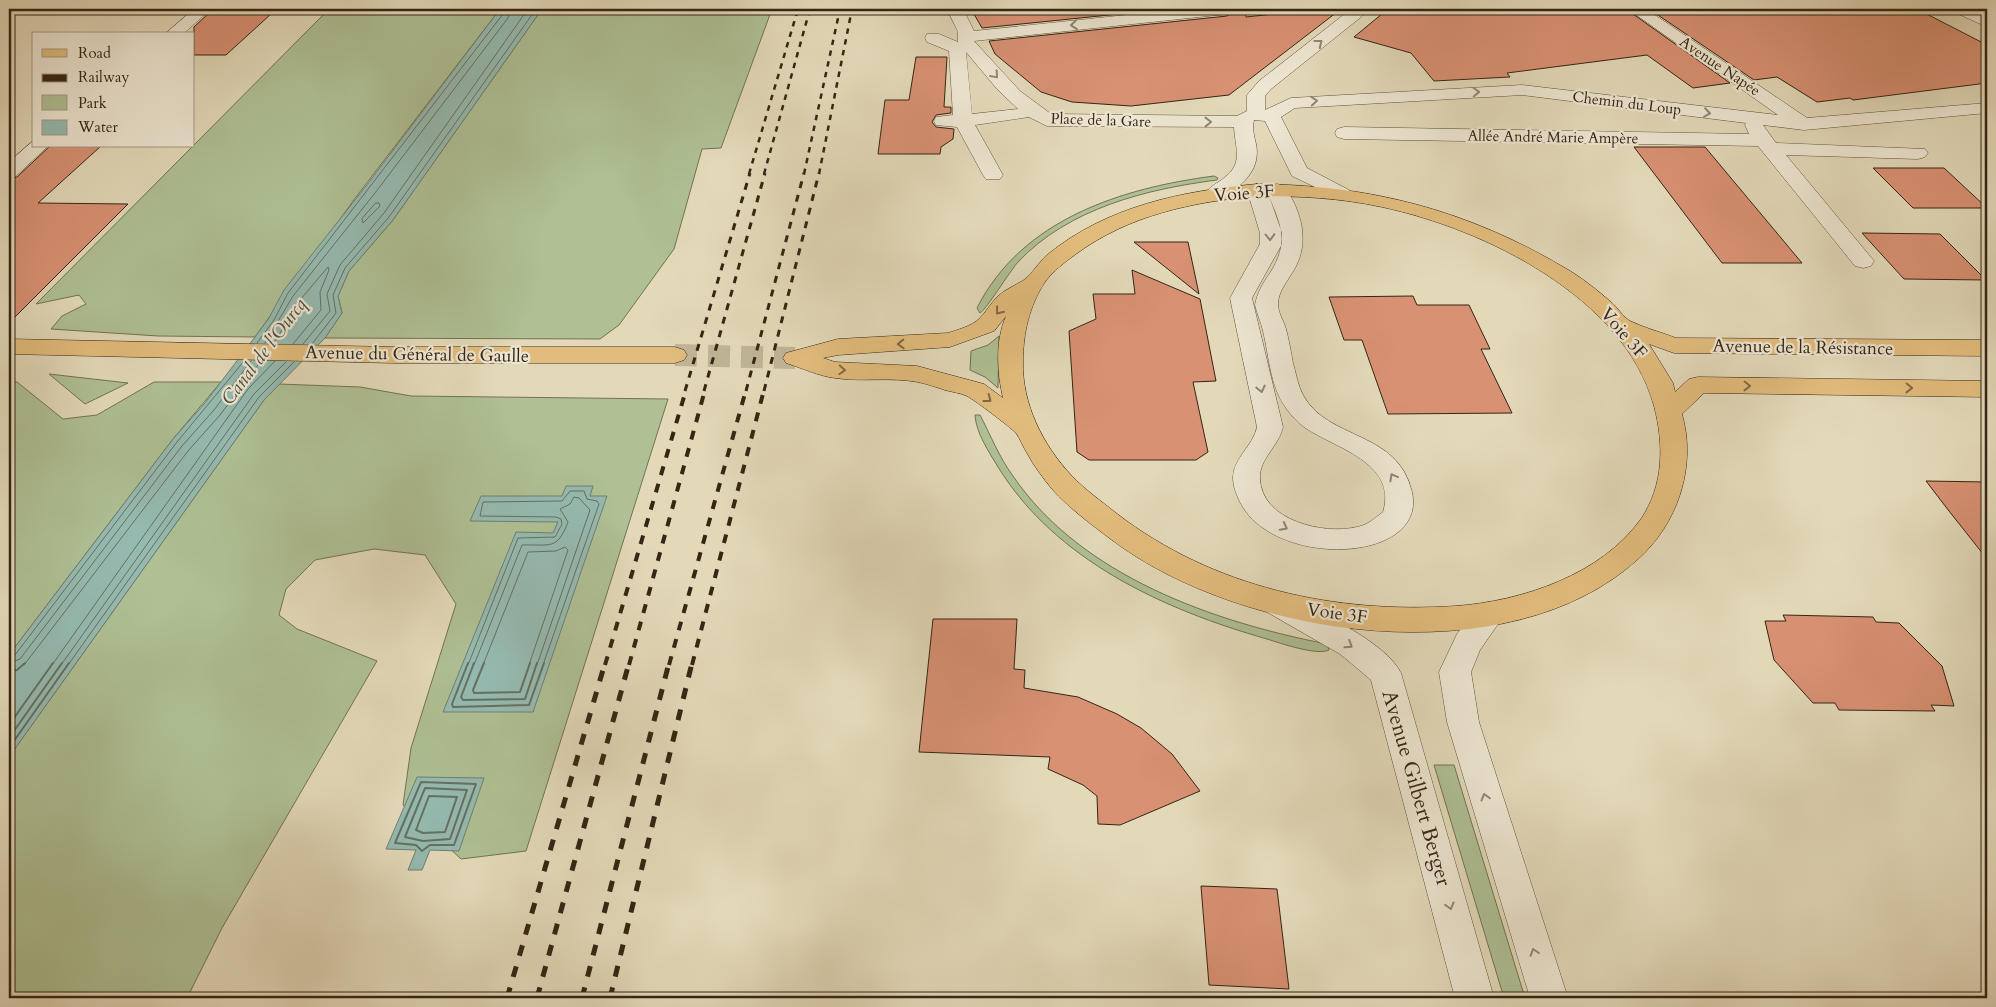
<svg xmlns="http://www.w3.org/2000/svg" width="1996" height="1007" font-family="Cardo,serif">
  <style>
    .green { fill: #aec094; stroke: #727254 }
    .water { fill: #95bab0; stroke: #6f7e72 }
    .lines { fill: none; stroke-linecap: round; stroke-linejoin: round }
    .shore-far1 { stroke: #657062; stroke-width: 1 }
    .shore { stroke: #657062; stroke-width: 2 }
    .building { fill: #d89173; stroke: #352514 }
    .major-tunnel { stroke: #c0b598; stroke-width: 22; stroke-dasharray: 22 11; stroke-linecap: butt }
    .minor-casing { stroke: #60523d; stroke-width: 1 }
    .major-casing { stroke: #352514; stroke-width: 1 }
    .minor { fill: #ede6d2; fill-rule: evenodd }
    .major { fill: #e2bc7c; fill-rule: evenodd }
    .rail-far3 { stroke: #352514; stroke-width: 2.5; stroke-dasharray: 5.5 5.5; stroke-linecap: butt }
    .rail-far2 { stroke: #352514; stroke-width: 3; stroke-dasharray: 7 7; stroke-linecap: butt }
    .rail-far1 { stroke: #352514; stroke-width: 4; stroke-dasharray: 9 9; stroke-linecap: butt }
    .rail { stroke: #352514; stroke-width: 5; stroke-dasharray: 11 11; stroke-linecap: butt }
    .oneway { stroke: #918673 }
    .oneway2 { stroke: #836943 }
    .labels { text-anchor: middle; stroke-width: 4.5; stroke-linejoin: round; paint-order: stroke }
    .far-street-label { font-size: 15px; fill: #352514; stroke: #ede6d2 }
    .street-label { font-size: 18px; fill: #352514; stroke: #ede6d2 }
    .water-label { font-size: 19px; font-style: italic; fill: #4d4a3b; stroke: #ede6d2 }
    .near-street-label { font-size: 21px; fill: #352514; stroke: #ede6d2 }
  </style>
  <rect width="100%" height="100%" fill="#e3d9b9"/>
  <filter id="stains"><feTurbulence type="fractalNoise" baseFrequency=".004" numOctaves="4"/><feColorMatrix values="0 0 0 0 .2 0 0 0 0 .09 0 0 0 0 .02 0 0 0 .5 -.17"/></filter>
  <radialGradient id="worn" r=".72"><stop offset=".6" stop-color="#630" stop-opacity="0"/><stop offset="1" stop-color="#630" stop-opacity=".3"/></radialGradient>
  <g class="green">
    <polygon points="329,9 500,9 356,197 255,337 158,336 51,329 62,316 86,304 79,295 36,304"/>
    <polygon points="542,9 772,9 721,148 702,149 674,249 619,325 600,339 325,338 342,313 338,296 349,271 393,220"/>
    <path d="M1214,176L1218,178L1217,180C1147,189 1069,208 1018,262C1010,271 986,310 980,313L977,308C1022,219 1122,188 1214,176Z"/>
    <polygon points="999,336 998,388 985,377 970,370 971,351 988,345"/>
    <polygon points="49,374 128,383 85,404"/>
    <polygon points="9,382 17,382 63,419 97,415 154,382 221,382 173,439 9,655"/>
    <polygon points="279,384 360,387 411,396 668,399 526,851 461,859 403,805 411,748 456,604 425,555 374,549 315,560 286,589 279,615 297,629 377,661 222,928 187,998 9,998 9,757 264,400"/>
    <path d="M975,415H980C991,436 999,457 1013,476C1081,576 1214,622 1327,644L1329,650C1317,656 1280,643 1267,639C1165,610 1056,561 998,467C989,452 976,433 975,415Z"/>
    <polygon points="1434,765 1454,765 1525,998 1504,998"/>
  </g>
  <g class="water">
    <polygon points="500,9 542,9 393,220 349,271 338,296 342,313 325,338 264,400 9,757 9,655 173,439 205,403 255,337 269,318 284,290 366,186"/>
    <polygon points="566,486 593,486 590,496 607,496 533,712 443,712 516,532 553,533 558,522 470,521 481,496 562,496"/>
    <polygon points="417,777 484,778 459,851 430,850 422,870 408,870 416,850 386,849"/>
  </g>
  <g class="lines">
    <g class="shore-far1">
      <polygon points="376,203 379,203 380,206 363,223 362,219"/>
      <polyline points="257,343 274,320 288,293 503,14 504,9"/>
      <polyline points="265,343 293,296 375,193 508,18 510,9"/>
      <polyline points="274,343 300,300 328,267 329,270 320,292 321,310 293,344"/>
      <polyline points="303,344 330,311 327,294 340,265 384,213 528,9"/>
      <polyline points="312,344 336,313 333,295 345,268 389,217 536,9"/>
      <polyline points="9,657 15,655 177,442 244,361"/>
      <polyline points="9,663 20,659 182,446 214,410 251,361"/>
      <polyline points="24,665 188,451 220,415 261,361"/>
      <polyline points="52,665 248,389 275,361"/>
      <polyline points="61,665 254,394 286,362"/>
      <polyline points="68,665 259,397 294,362"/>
      <polyline points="468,665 518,538 555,537 562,524 561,519 556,517 480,516 483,502 562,501 570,491 584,491 587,499 597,501 599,504 543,665"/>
      <path d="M474,665L522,545C550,544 557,551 568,522L560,509L570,504L574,497L579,498L590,510L537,665"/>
      <polyline points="483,665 528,552 556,551 565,547 568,550 529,665"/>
    </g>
    <g class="shore">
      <polyline points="468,663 452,704 453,707 529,705 544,663"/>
      <polyline points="474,663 461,697 463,700 525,699 537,663"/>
      <polyline points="484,663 473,690 474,693 520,692 530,663"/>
      <polyline points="9,671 17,670 25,663"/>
      <polyline points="9,725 53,663"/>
      <polyline points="9,738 62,663"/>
      <polyline points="9,748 69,663"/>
      <polygon points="421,782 476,784 454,845 430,845 422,851 416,845 395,843"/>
      <polygon points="425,788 467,790 450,839 423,841 405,837"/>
      <polygon points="429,796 457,797 445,832 423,833 416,830"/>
    </g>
  </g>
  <g class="building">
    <polygon points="971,9 1168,9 982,28"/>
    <polygon points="1237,9 1245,9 1246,17 1319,9 1341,9 1229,95 1131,106 1072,102 1041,92 995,54 989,41 1227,16"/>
    <polygon points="1388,9 1626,9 1730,83 1693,88 1647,55 1507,73 1510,77 1434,81 1411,53 1354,37"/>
    <polygon points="1649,9 1917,9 1987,45 1987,83 1853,100 1850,98 1817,102 1777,77 1754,80"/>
    <polygon points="209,13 271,14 226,55 194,55 194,27"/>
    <polygon points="916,57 947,57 944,107 951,107 951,113 936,115 932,122 936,127 954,129 953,139 941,147 940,154 878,154 885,100 909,100"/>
    <polygon points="50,146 101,146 38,203 128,204 9,323 9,180 17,177"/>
    <polygon points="1634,147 1705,147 1802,263 1722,263"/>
    <polygon points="1873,168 1944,168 1987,208 1913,208"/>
    <polygon points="1862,233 1940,234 1986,280 1904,279"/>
    <polygon points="1134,242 1188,242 1199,294"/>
    <polygon points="1132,270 1200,299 1216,381 1193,382 1208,452 1196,460 1089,460 1077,452 1069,331 1096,319 1093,294 1135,294"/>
    <polygon points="1413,296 1417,305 1469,305 1490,349 1481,349 1512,413 1388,414 1362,340 1344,340 1329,297"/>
    <polygon points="1926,481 1987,482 1987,559 1949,511"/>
    <polygon points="1783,615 1873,617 1876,622 1899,623 1942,666 1954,706 1931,705 1935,711 1839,710 1835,703 1813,703 1774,660 1765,621 1786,621"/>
    <polygon points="933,619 1017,619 1014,669 1025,670 1024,688 1078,697 1117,714 1141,728 1172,754 1200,791 1120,825 1098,824 1097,796 1083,785 1048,769 1050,757 919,752"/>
    <polygon points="1201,886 1277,889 1289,989 1209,985"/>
  </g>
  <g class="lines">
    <polyline class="major-tunnel" points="675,355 795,358"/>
    <defs>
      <g id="minor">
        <polygon points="194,9 211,9 183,34 165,34"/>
        <path d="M947,9H963L974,31L1184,9H1235L1227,14L974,41L1020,91L1051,114L1237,116L1247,111V95L1259,81L1351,9H1367L1361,17L1271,89L1265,96V110L1291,98L1522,85L1778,115L1628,9H1646L1807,118L1987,103V113L1804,130L1763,125L1776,143L1925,149L1928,153L1925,157L1918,159L1786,155L1874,261L1871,266L1863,268L1855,266L1758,146L1344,139L1337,137L1335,133L1337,129L1344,127L1749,134L1745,125L1746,123L1522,95L1295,108L1281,117L1307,168L1349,190L1352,194L1349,198L1342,200L1292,176L1265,121L1254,120C1252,128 1254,136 1256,144C1260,164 1250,178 1234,190C1225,196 1220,200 1209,197L1206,193C1210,186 1218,183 1224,178C1244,163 1235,148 1234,127L1047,126L1029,117L975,125L1003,175L1000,179H986L983,175L957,127L936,125L934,121L936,117L953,115L949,51L927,42L925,38L927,34H939L958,42V32ZM966,52L997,89L1018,109L972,114Z"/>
        <polygon points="1952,9 1972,9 1987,16 1987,27 1954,12"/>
        <polygon points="32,142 34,146 48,146 16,176 9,178 9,162"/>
        <path d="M1257,184L1264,186L1267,190L1270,186L1277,184L1284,186C1302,211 1310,243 1294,270C1288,280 1278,292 1278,304C1278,313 1284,321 1286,329C1289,340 1291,352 1293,363C1296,373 1298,386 1303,395C1328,441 1398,430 1412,492C1428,564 1273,569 1240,502C1236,494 1233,486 1233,477C1234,457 1253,446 1257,427L1230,298L1260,244V233L1247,190L1250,186ZM1269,196C1282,227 1289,243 1270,273C1263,283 1257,293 1255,305C1257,314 1261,322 1263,331C1269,356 1270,386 1286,408C1291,415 1297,422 1304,427C1334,448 1398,462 1383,512C1375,518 1368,525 1357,527C1324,535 1261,521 1260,478C1259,459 1279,446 1283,427L1252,298L1282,244V233Z"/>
        <path d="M1276,591L1287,595C1318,612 1385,641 1401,673L1494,998H1455L1371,680L1340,654L1265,611L1261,603L1265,595Z"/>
        <polygon points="1490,602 1501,605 1505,614 1480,650 1471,672 1479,722 1568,998 1530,998 1447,722 1439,672 1457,634 1479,605"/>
      </g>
      <g id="major">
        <path d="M1257,184C1371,185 1467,210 1565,268C1581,277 1597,290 1611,302C1617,307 1623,317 1630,321C1644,328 1661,332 1676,338L1987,340V356L1674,353L1649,344L1673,383L1675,392L1689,379L1698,377L1987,381V397L1704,393L1682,414C1697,466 1678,524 1637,560C1507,677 1242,638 1112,540C1092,525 1069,508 1052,489C1043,478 1034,466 1027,453C1023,447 1020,438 1016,433C1009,426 976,401 967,396C961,393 952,392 945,390C936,387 927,384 918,382C891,377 862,382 835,378C819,376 802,368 786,363L783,358L786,353L838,339L948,333C957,330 972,326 979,319C986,312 991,303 998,296C1006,289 1016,285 1024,280C1032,274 1039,262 1047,255C1107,206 1182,191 1257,184ZM1257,196C1299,196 1341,198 1382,207C1485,229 1624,297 1654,406C1664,444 1664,485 1641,519C1601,575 1522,601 1456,606C1336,614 1213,588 1116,513C1101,501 1084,489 1071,475C1043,445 1022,404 1023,362C1023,334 1029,306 1045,282C1053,271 1065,262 1076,254C1129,215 1192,202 1257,196ZM1006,316C995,341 997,373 1003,398L984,384L917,366L835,362L823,358L838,355L950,347L994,331Z"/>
        <polygon points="9,339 393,347 675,347 684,350 687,355 684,360 675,363 393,363 9,354"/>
      </g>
    </defs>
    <use href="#minor" class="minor-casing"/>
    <use href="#major" class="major-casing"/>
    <use href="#minor" class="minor"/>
    <use href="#major" class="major"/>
    <g class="rail-far3">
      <polyline points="749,174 798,9"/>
      <polyline points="764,174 810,9"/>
      <polyline points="804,174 840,9"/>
      <polyline points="819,174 852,9"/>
    </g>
    <g class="rail-far2">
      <polyline points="685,391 750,173"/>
      <polyline points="704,391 765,173"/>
      <polyline points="746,391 804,173"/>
      <polyline points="764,391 819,173"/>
    </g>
    <g class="rail-far1">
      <polyline points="605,665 686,390"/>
      <polyline points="629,665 705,390"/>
      <polyline points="669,665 746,390"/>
      <polyline points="692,665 764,390"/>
    </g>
    <g class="rail">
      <polyline points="507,998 605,663"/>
      <polyline points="537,998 629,663"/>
      <polyline points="582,998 669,663"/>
      <polyline points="610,998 692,663"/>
    </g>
  </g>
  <defs><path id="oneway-chevron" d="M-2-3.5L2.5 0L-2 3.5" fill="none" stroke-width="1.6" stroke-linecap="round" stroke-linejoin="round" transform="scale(1.25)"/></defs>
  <g class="oneway">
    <use href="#oneway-chevron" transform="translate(1074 25) rotate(174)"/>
    <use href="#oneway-chevron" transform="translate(1319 43) rotate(-38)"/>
    <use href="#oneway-chevron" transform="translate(995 75) rotate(49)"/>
    <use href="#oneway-chevron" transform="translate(1476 92) rotate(-2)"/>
    <use href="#oneway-chevron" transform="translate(1314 101) rotate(-4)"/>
    <use href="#oneway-chevron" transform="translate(1707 113) rotate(8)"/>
    <use href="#oneway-chevron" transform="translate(1208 122)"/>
    <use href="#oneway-chevron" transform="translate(1270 237) rotate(88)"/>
    <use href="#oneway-chevron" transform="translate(1261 389) rotate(77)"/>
    <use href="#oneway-chevron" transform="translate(1393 477) rotate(-119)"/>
    <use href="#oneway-chevron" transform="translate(1284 527) rotate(27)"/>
    <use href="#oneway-chevron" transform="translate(1349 645) rotate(33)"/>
    <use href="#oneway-chevron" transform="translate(1485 797) rotate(-105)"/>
    <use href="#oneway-chevron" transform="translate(1450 906) rotate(75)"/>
    <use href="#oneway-chevron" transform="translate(1534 952) rotate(-108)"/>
  </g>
  <g class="oneway2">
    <use href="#oneway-chevron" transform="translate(999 311) rotate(128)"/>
    <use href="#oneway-chevron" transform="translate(901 344) rotate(178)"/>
    <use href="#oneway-chevron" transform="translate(842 370) rotate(3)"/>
    <use href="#oneway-chevron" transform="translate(1747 386) rotate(1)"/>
    <use href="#oneway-chevron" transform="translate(1909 388) rotate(1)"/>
    <use href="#oneway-chevron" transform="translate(988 399) rotate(37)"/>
  </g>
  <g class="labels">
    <g class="far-street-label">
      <text transform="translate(1720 66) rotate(34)" y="5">Avenue Napée</text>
      <text transform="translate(1627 103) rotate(7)" y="5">Chemin du Loup</text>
      <text transform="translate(1101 120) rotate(2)" y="5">Place de la Gare</text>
      <text transform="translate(1553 137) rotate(1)" y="5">Allée André Marie Ampère</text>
    </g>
    <g class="street-label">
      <text transform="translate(1244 193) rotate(-4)" y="6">Voie 3F</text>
      <text transform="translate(1624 333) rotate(49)" y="6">Voie 3F</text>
      <text transform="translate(1803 347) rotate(1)" y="6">Avenue de la Résistance</text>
      <text transform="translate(417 354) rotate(1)" y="6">Avenue du Général de Gaulle</text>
      <text transform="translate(1337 613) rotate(8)" y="6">Voie 3F</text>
    </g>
    <g class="water-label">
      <text transform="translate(263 351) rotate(-53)" y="7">Canal de l'Ourcq</text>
    </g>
    <g class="near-street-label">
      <text transform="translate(1417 788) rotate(74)" y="7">Avenue Gilbert Berger</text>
    </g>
  </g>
  <rect width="1996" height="1007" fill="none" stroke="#e3d9b9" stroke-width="30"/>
  <rect x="10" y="10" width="1976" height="987" fill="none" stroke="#352514" stroke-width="2.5"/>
  <rect x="15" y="15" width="1966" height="977" fill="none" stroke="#352514"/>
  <rect x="32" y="32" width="162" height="115" fill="#ede6d2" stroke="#a39986"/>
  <rect x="42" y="49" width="25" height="8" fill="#e2bc7c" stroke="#a39986"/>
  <text x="78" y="58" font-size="15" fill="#352514">Road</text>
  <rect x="42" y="74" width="25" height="8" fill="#352514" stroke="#a39986"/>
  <text x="78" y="82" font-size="15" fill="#352514">Railway</text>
  <rect x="42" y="95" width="25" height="15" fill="#aec094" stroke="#a39986"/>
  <text x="78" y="108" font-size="15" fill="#352514">Park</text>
  <rect x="42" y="120" width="25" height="15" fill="#95bab0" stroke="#a39986"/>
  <text x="78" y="132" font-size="15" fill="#352514">Water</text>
  <rect width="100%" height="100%" filter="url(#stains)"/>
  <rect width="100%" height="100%" fill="url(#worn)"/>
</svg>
